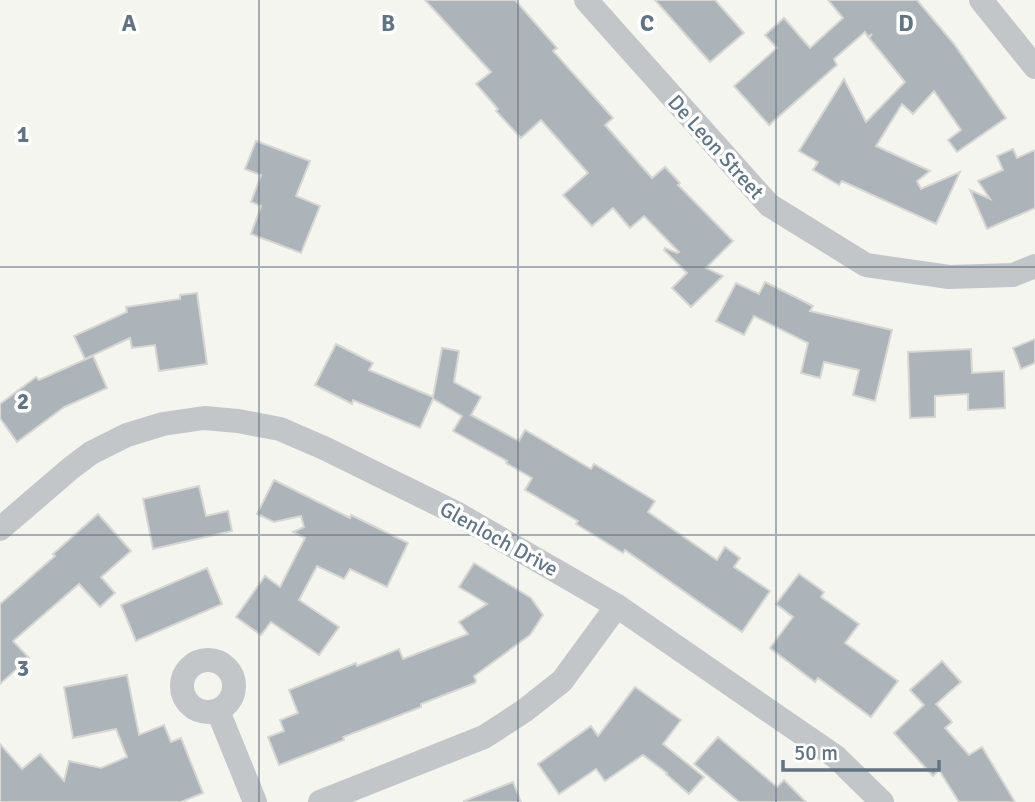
<svg xmlns="http://www.w3.org/2000/svg" width="1035" height="802" font-family="Signika,sans-serif">
  <style>
    .building { fill: #acb3b9; stroke: #d6d6d3; stroke-width: 2 }
    .lines { fill: none; stroke-linecap: round; stroke-linejoin: round }
    .street { stroke: #c2c6c9; stroke-width: 24 }
    .grid { fill: none; stroke: #627383; stroke-width: 2; stroke-opacity: 0.55 }
    .labels { text-anchor: middle; stroke-width: 7; stroke-linejoin: round; paint-order: stroke }
    .street-label { font-size: 21px; fill: #627383; stroke: #fff }
    .grid-label { font-size: 23px; text-anchor: middle; font-weight: bold; fill: #627383; stroke: #fff; stroke-width: 7; stroke-linejoin: round; paint-order: stroke }
  </style>
  <rect width="100%" height="100%" fill="#f5f5f0"/>
  <g class="building">
    <polygon points="425,0 515,0 557,48 553,51 613,118 605,125 652,178 665,167 680,183 678,185 733,241 706,268 723,276 691,307 672,288 687,273 664,250 665,248 677,253 679,252 644,216 630,228 613,208 592,226 563,195 588,173 541,120 521,138 496,111 498,109 476,84 491,72"/>
    <polygon points="655,0 715,0 744,33 710,62"/>
    <polygon points="828,0 917,0 954,44 1006,118 957,152 948,140 961,130 934,91 913,114 902,104 876,146 930,171 917,181 921,189 960,172 936,224 842,181 839,185 813,170 818,162 799,151 844,79 866,122 905,82 869,38 872,34 868,37 865,32 834,59 837,65 769,125 734,86 777,48 765,35 784,18 810,48 843,18"/>
    <polygon points="256,141 310,161 296,196 320,206 301,253 251,234 261,206 251,202 261,175 245,169"/>
    <polygon points="1013,149 1017,158 1035,150 1035,208 987,229 970,190 990,199 978,181 1003,170 997,156"/>
    <polygon points="765,282 813,306 810,311 892,330 875,401 853,395 859,370 824,362 820,378 801,373 808,343 754,316 744,335 716,321 736,283 759,294"/>
    <polygon points="197,293 207,364 159,371 155,345 132,348 130,338 85,359 74,336 127,312 126,307 180,299 180,295"/>
    <polygon points="1035,339 1035,363 1021,369 1013,348"/>
    <polygon points="336,344 373,363 369,370 433,397 442,348 459,351 454,382 481,397 471,415 519,441 525,430 591,469 594,464 655,501 648,512 717,560 725,547 740,558 734,567 770,591 742,632 625,550 623,553 576,524 578,521 525,490 532,478 506,463 507,461 453,431 462,416 433,399 420,428 353,400 352,404 315,385"/>
    <polygon points="971,349 972,373 1004,371 1005,408 968,410 968,394 935,396 935,417 910,418 908,352"/>
    <polygon points="93,356 107,388 64,407 17,442 0,418 0,404 36,377 39,380"/>
    <polygon points="274,480 350,518 351,515 408,543 387,587 350,569 344,579 317,566 299,600 339,627 319,655 271,622 261,635 236,617 265,576 280,587 305,538 293,532 304,527 301,516 274,522 257,514"/>
    <polygon points="199,486 206,516 228,511 232,531 153,549 143,499"/>
    <polygon points="98,514 131,551 101,577 115,593 100,607 79,584 13,641 29,658 0,684 0,604 55,556 53,554"/>
    <polygon points="474,563 531,598 543,615 530,635 474,676 476,681 475,683 421,704 421,707 343,737 344,740 279,765 268,737 284,731 280,720 298,713 289,690 356,663 357,666 399,649 403,659 468,634 459,622 487,604 459,587"/>
    <polygon points="207,568 222,604 136,641 121,605"/>
    <polygon points="799,574 824,592 821,597 859,624 845,643 898,681 871,717 818,678 815,682 770,648 793,617 776,604"/>
    <polygon points="942,661 961,682 936,704 952,722 945,728 969,755 982,747 1015,802 959,802 939,770 933,776 894,733 924,705 910,690"/>
    <polygon points="127,675 139,735 164,725 171,742 181,738 203,793 181,802 0,802 0,744 22,769 40,754 64,781 69,761 101,768 127,757 116,729 73,738 64,687"/>
    <polygon points="635,687 681,720 663,744 704,777 689,794 666,774 667,773 643,755 605,781 596,769 559,794 538,764 591,726 598,736"/>
    <polygon points="718,737 777,787 784,780 806,802 739,802 694,764"/>
    <polygon points="513,782 521,802 464,802 464,801"/>
  </g>
  <g class="lines">
    <g class="street">
      <polyline points="586,0 769,205 866,265 949,277 1013,275 1035,266"/>
      <polyline points="981,0 1035,67"/>
      <polyline points="0,529 71,468 91,453 127,435 163,424 204,418 238,421 280,429 324,448 456,513 617,606 836,757 882,802"/>
      <circle cx="208" cy="686" r="26"/>
      <polyline points="218,711 255,802"/>
      <polyline points="320,802 484,737 524,711 562,681 617,606"/>
    </g>
  </g>
  <path class="grid" d="M259,0V802M518,0V802M776,0V802M0,267H1035M0,535H1035"/>
  <g class="labels">
    <g class="street-label">
      <text transform="translate(716 147) rotate(48)" y="7">De Leon Street</text>
      <text transform="translate(499 539) rotate(29)" y="7">Glenloch Drive</text>
    </g>
  </g>
  <g class="grid-label">
    <text x="129" y="31">A</text>
    <text x="388" y="31">B</text>
    <text x="647" y="31">C</text>
    <text x="906" y="31">D</text>
    <text x="23" y="142">1</text>
    <text x="23" y="409">2</text>
    <text x="23" y="676">3</text>
  </g>
  <path d="M783 760v10h156v-10" fill="none" stroke="#627383" stroke-width="3.5"/>
  <text x="794" y="760" font-size="21" fill="#627383" stroke="#ffffff" stroke-width="5" paint-order="stroke">50 m</text>
</svg>
